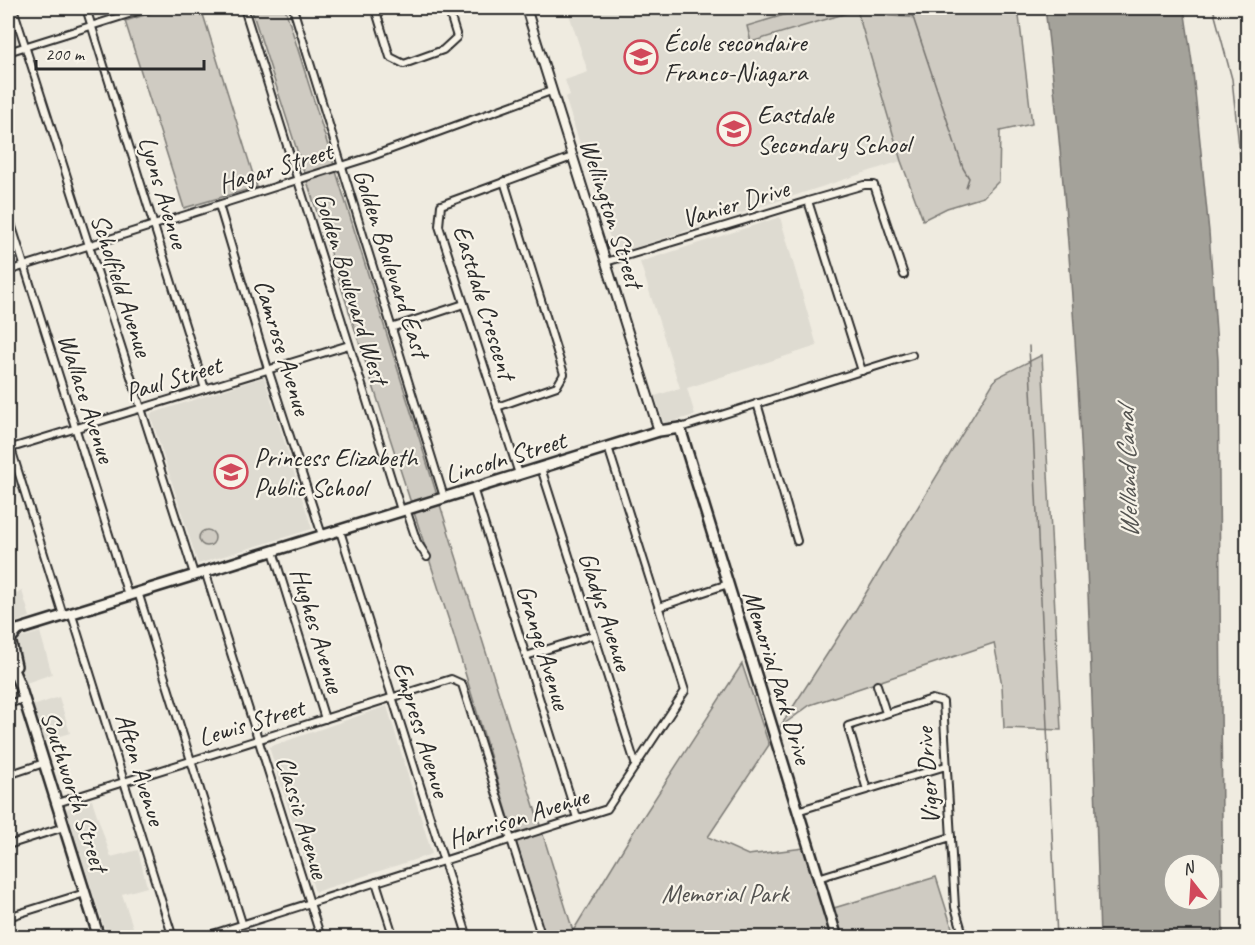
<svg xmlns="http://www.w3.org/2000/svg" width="1255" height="945" font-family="Caveat,sans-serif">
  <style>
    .built { fill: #dedbd1 }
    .green { fill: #cfcbc2; stroke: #7d7b76; stroke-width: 1.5 }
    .water { fill: #a4a29a; stroke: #74726e; stroke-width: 1.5; fill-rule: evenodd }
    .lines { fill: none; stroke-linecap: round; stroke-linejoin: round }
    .stream { stroke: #74726e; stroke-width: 1.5 }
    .minor-casing { stroke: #2b2b2b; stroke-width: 10 }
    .tertiary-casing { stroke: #2b2b2b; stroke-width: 12 }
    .secondary-casing { stroke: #2b2b2b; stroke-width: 14 }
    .minor { stroke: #f7f3e8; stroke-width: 6 }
    .tertiary { stroke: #f7f3e8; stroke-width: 8 }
    .secondary { stroke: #f7f3e8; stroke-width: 9 }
    .labels { text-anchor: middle; stroke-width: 4.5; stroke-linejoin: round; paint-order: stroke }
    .poi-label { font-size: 26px; fill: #2b2b2b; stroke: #f7f3e8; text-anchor: start }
    .street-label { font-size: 26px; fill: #2b2b2b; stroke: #f7f3e8 }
    .park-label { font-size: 26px; fill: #545351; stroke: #f7f3e8 }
    .water-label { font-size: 27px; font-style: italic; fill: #555552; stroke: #f7f3e8 }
  </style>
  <rect width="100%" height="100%" fill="#efebe0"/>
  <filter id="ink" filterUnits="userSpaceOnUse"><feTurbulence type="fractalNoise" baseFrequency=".0167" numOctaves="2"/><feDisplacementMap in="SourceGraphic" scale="12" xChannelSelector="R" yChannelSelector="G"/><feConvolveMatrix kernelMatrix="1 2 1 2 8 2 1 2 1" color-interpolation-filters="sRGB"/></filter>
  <g filter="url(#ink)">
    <g class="built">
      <polygon points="567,8 807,8 748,26 752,42 857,10 901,161 615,254 565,97 570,95 565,80 588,72"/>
      <polygon points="780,217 817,346 687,388 695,415 664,424 655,396 680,388 640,262"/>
      <polygon points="264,377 312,529 198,564 150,414"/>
      <polygon points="22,591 30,617 8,625 8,596"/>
      <polygon points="40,632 52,674 26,683 12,641"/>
      <polygon points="59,697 70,733 43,741 33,706"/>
      <polygon points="387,706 432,854 315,892 269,747"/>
      <polygon points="92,800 111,857 138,850 147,887 122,894 133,927 107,936 66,809"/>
    </g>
    <g class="green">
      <polygon points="168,8 201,8 257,187 184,208 125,21"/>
      <polygon points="251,8 285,8 573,931 634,831 742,664 769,745 708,837 748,855 804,848 824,911 936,877 955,937 545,937 453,633"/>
      <polygon points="807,8 1018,8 1032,124 1000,131 999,181 983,197 947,208 923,220 901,161 857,10 751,42 747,26"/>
      <polygon points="1042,355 1061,730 1004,728 1002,685 994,643 810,705 780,727 855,611 996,378"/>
      <circle cx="207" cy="538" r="8"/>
    </g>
    <path class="water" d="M1045,8H1184L1192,62L1209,232L1218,360L1223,937H1100C1090,627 1082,316 1045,8ZM1174,864H1210V900H1174Z"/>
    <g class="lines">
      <g class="stream">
        <polyline points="876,8 888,16 911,17"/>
        <polyline points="910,8 963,168 969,178 966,187"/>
        <polyline points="1213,8 1232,79 1248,234"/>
        <polyline points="832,12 838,8"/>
        <polyline points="1029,346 1057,938"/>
      </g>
      <defs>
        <g id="minor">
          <polyline points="13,8 194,574"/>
          <polyline points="86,8 205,389"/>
          <polyline points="244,8 401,510"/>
          <polyline points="293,8 444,497"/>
          <polyline points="375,8 390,57 404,64 443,50 457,37 448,8"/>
          <polyline points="8,52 148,8"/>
          <polyline points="808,201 864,185 874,185 904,275"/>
          <polyline points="219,205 268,369 322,535"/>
          <polyline points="8,214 128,595"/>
          <polyline points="606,262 808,201 862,371"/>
          <polyline points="8,271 367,158 551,91"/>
          <polyline points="394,327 464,304"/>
          <polyline points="757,403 797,541"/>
          <polyline points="497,407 557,386 564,374 504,181"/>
          <polyline points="680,428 912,355"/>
          <polyline points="8,439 63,615"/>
          <polyline points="8,449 349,345"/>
          <polyline points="541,468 636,766"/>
          <polyline points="519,474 439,226 441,205 572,157"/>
          <polyline points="473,488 577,818"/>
          <polyline points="406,509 417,542 427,557"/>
          <polyline points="340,531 468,938"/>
          <polyline points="273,551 325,719"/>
          <polyline points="205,571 321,938"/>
          <polyline points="138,592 242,923"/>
          <polyline points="659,607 728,584"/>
          <polyline points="71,612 173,938"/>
          <polyline points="526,656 593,635"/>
          <polyline points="877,685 886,713"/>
          <polyline points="8,704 24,699"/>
          <polyline points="8,775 44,763"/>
          <polyline points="867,790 848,726 932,699 943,702 955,907 962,931 967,938"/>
          <polyline points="57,803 451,679 462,684 542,938"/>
          <polyline points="797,811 946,766"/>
          <polyline points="8,845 64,827"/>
          <polyline points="818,878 951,837"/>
          <polyline points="376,882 394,938"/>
          <polyline points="8,917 85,893"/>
          <polyline points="200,938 607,809 685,691 608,447"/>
        </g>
        <polyline id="tertiary" points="526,8 659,431"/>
        <g id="secondary">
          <polyline points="8,633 659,431 680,428 837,938"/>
          <polyline points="8,658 20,686 99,938"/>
          <polyline points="16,666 10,639 18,630"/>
        </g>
      </defs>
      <use href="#minor" class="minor-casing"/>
      <use href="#tertiary" class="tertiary-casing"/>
      <use href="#secondary" class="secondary-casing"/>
      <use href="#minor" class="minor"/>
      <use href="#tertiary" class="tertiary"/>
      <use href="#secondary" class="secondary"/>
    </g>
  </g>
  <defs>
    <symbol id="school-ring" viewBox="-11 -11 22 22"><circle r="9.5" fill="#f7f3e8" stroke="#d1495b" stroke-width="1.5"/><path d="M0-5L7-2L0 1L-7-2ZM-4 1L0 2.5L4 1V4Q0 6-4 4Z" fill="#d1495b"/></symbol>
  </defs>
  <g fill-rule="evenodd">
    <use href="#school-ring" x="622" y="38" width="38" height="38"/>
    <use href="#school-ring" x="715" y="110" width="38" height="38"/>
    <use href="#school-ring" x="212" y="453" width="38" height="38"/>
  </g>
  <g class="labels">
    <g class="poi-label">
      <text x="664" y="51">École secondaire<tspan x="664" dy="30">Franco-Niagara</tspan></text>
      <text x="757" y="123">Eastdale<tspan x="757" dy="30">Secondary School</tspan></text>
      <text x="254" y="466">Princess Elizabeth<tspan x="254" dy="30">Public School</tspan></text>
    </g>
    <g class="street-label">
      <text transform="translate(275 167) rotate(-17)" y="9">Hagar Street</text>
      <text transform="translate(164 192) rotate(73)" y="9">Lyons Avenue</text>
      <text transform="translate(735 203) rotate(-17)" y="9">Vanier Drive</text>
      <text transform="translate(612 213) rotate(72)" y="9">Wellington Street</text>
      <text transform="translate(392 263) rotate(72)" y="9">Golden Boulevard East</text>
      <text transform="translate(122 285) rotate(72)" y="9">Scholfield Avenue</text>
      <text transform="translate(352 288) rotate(73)" y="9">Golden Boulevard West</text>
      <text transform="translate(485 302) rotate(73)" y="9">Eastdale Crescent</text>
      <text transform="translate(283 347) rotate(73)" y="9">Camrose Avenue</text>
      <text transform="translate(173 378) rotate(-17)" y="9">Paul Street</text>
      <text transform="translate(87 398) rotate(72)" y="9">Wallace Avenue</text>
      <text transform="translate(505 457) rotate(-17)" y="9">Lincoln Street</text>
      <text transform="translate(606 611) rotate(72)" y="9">Gladys Avenue</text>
      <text transform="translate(318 630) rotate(73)" y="9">Hughes Avenue</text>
      <text transform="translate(544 647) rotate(73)" y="9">Grange Avenue</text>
      <text transform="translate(778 677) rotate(73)" y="9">Memorial Park Drive</text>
      <text transform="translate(251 722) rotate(-17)" y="9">Lewis Street</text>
      <text transform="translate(422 729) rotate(73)" y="9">Empress Avenue</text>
      <text transform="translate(141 769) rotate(73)" y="9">Afton Avenue</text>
      <text transform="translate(927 776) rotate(-94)" y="9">Viger Drive</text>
      <text transform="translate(75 791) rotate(72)" y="9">Southworth Street</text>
      <text transform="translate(303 817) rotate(73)" y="9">Classic Avenue</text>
      <text transform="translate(518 817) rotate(-18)" y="9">Harrison Avenue</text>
    </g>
    <g class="park-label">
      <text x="725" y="902">Memorial Park</text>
    </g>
    <g class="water-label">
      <text transform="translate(1127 473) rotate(-92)" y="9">Welland Canal</text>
    </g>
  </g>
  <rect width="1255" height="945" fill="none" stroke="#f7f3e8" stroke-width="30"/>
  <rect x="15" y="15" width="1225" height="915" fill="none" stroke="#2b2b2b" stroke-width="2" filter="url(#ink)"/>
  <g transform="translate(1192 882) rotate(343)"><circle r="28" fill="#f7f3e8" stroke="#a5a39c" stroke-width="1.5"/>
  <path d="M0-4.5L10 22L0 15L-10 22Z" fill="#d1495b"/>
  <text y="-9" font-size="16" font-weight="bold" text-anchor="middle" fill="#2b2b2b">N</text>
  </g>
  <path d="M36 60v9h168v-9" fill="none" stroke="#2b2b2b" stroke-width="3"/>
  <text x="45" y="60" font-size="18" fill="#2b2b2b" stroke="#f7f3e8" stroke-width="4.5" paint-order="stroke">200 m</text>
</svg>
